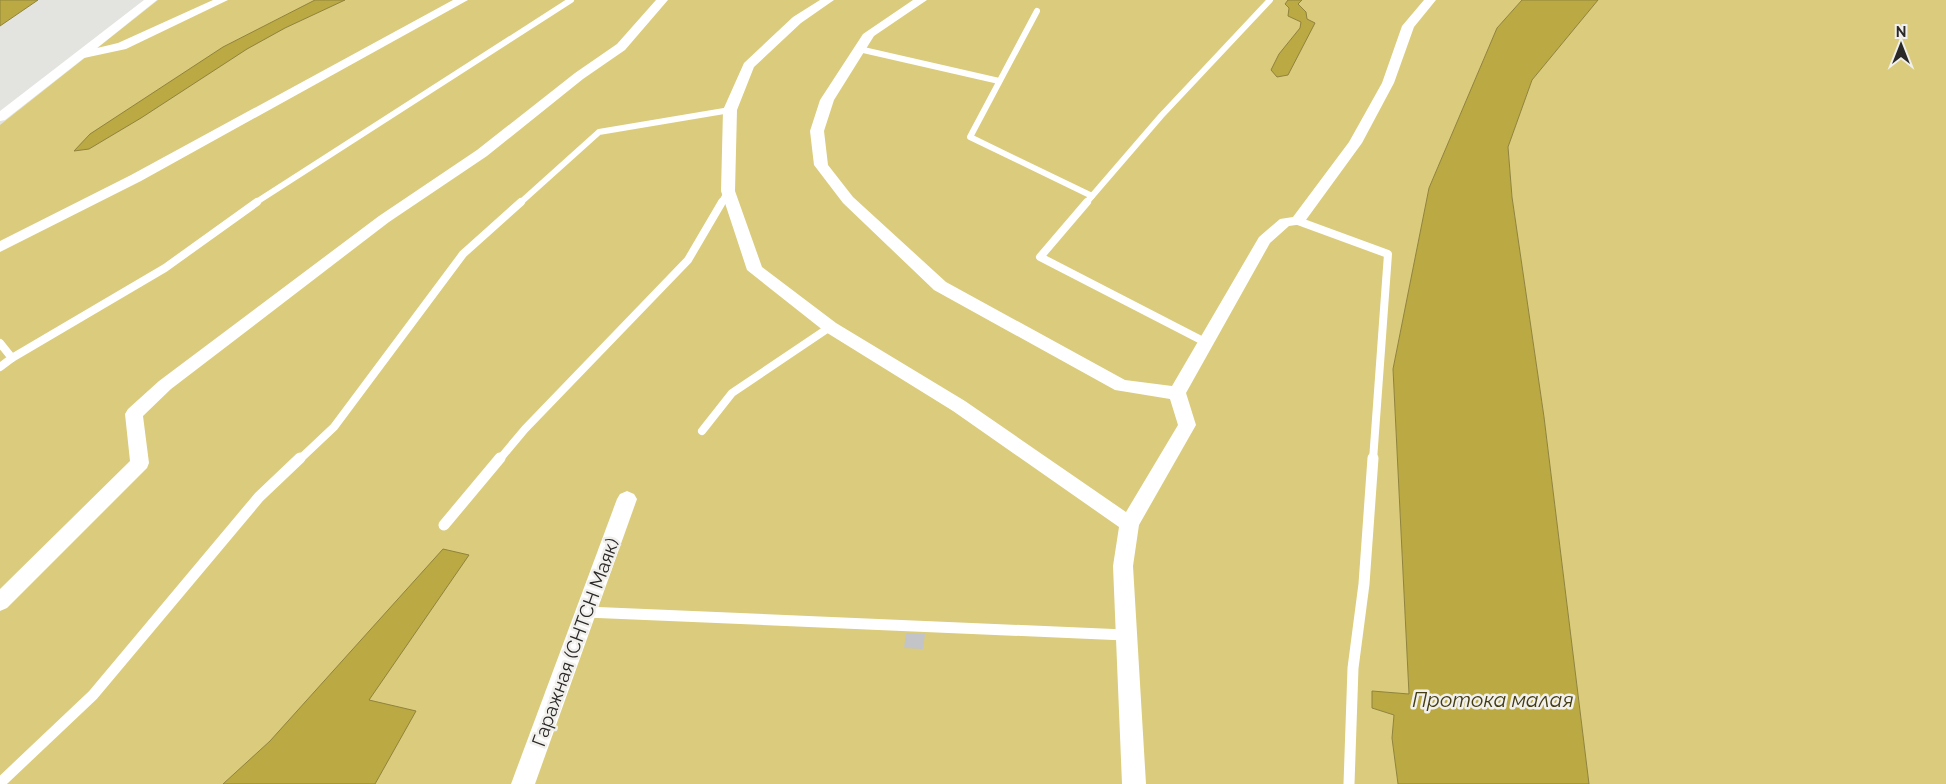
<svg xmlns="http://www.w3.org/2000/svg" width="1946" height="784" font-family="Raleway,sans-serif">
  <style>
    .green { fill: #dacb7d }
    .water { fill: #bba944; stroke: #90833c }
    .building { fill: #c2c4c7 }
    .lines { fill: none; stroke-linecap: round; stroke-linejoin: round }
    .service-far2 { stroke: #fff; stroke-width: 6 }
    .service-far1 { stroke: #fff; stroke-width: 8 }
    .service { stroke: #fff; stroke-width: 11 }
    .minor { fill: #fff; fill-rule: evenodd }
    .labels { text-anchor: middle; stroke-width: 5; stroke-linejoin: round; paint-order: stroke }
    .near-street-label { font-size: 19px; fill: #2a2928; stroke: #f1f0ec }
    .near-water-label { font-size: 21px; font-style: italic; fill: #443c11; stroke: #f1f0ec }
  </style>
  <rect width="100%" height="100%" fill="#e3e3df"/>
  <g class="green">
    <polygon points="158,0 1522,0 1497,28 1429,188 1393,369 1409,694 1372,691 1372,708 1394,715 1392,738 1398,784 0,784 0,125"/>
    <polygon points="1598,0 1946,0 1946,784 1589,784 1544,417 1512,197 1508,147 1532,80"/>
  </g>
  <g class="water">
    <polygon points="0,0 38,0 0,26"/>
    <polygon points="315,0 345,0 285,28 247,49 141,118 89,149 74,151 90,134 223,47"/>
    <polygon points="1288,0 1302,0 1298,4 1306,12 1307,19 1315,23 1288,75 1277,77 1271,70 1279,54 1300,28 1301,22 1288,16 1289,8 1285,4"/>
    <polygon points="1522,0 1598,0 1532,80 1508,147 1512,197 1544,417 1589,784 1398,784 1392,738 1394,715 1372,708 1372,691 1409,694 1393,369 1429,188 1497,28"/>
    <polygon points="443,549 469,555 369,700 416,711 375,784 223,784 270,741"/>
  </g>
  <polygon class="building" points="906,633 925,634 923,649 904,648"/>
  <g class="lines">
    <g class="service-far2">
      <polyline points="1037,11 970,137 1092,196"/>
      <polyline points="859,49 999,81"/>
      <polyline points="255,203 571,0"/>
      <polyline points="520,203 599,132 730,110"/>
      <polyline points="721,203 728,191"/>
      <polyline points="1086,203 1161,116 1270,0"/>
    </g>
    <g class="service-far1">
      <polyline points="1087,202 1040,257 1205,342"/>
      <polyline points="1298,221 1388,254 1373,460"/>
      <polyline points="0,343 12,358 0,367"/>
      <polyline points="12,358 165,268 257,202"/>
      <polyline points="702,431 732,393 830,327"/>
      <polyline points="299,460 334,427 463,254 521,202"/>
      <polyline points="499,460 525,429 688,260 722,202"/>
    </g>
    <g class="service">
      <polyline points="444,525 500,458"/>
      <polyline points="586,612 1125,635"/>
      <polyline points="0,783 93,695 259,497 300,458"/>
      <polyline points="1349,784 1353,668 1364,584 1373,458"/>
    </g>
    <g class="minor">
      <polygon points="144,0 157,0 97,48 118,43 213,0 228,0 126,49 84,58 5,120 0,121 0,111"/>
      <polygon points="453,0 468,0 141,181 0,252 0,241 131,175"/>
      <polygon points="656,0 668,0 625,50 583,79 487,156 389,222 171,389 143,416 149,463 147,468 7,608 0,611 0,589 130,461 125,414 128,409 159,381 379,216 477,150 575,73 617,44"/>
      <polygon points="820,0 834,0 801,23 754,67 737,110 735,191 762,267 836,323 965,401 1126,512 1178,425 1170,399 1115,390 934,290 843,203 814,165 810,131 820,100 863,34 913,0 927,0 874,36 834,100 824,131 828,165 853,197 946,282 1125,380 1172,386 1259,237 1280,219 1293,217 1349,142 1382,83 1402,26 1424,0 1436,0 1414,27 1394,83 1362,143 1303,224 1289,226 1270,243 1186,393 1196,425 1139,525 1133,566 1146,784 1122,784 1113,566 1119,527 953,411 824,331 747,270 721,191 723,110 744,63 793,17"/>
      <polygon points="627,491 634,494 637,499 535,784 511,784 617,499 620,494"/>
    </g>
  </g>
  <g class="labels">
    <g class="near-street-label">
      <text transform="translate(575 642) rotate(-70)" y="7">Гаражная (СНТСН Маяк)</text>
    </g>
    <g class="near-water-label">
      <text x="1493" y="707">Протока малая</text>
    </g>
  </g>
  <g transform="translate(1901 45)" stroke="#f1f0ec" stroke-width="4" paint-order="stroke">
  <path d="M0-4L9 19L0 12L-9 19Z" fill="#2a2928"/>
  <text y="-8" font-size="14" font-weight="bold" text-anchor="middle" fill="#2a2928">N</text>
  </g>
</svg>
